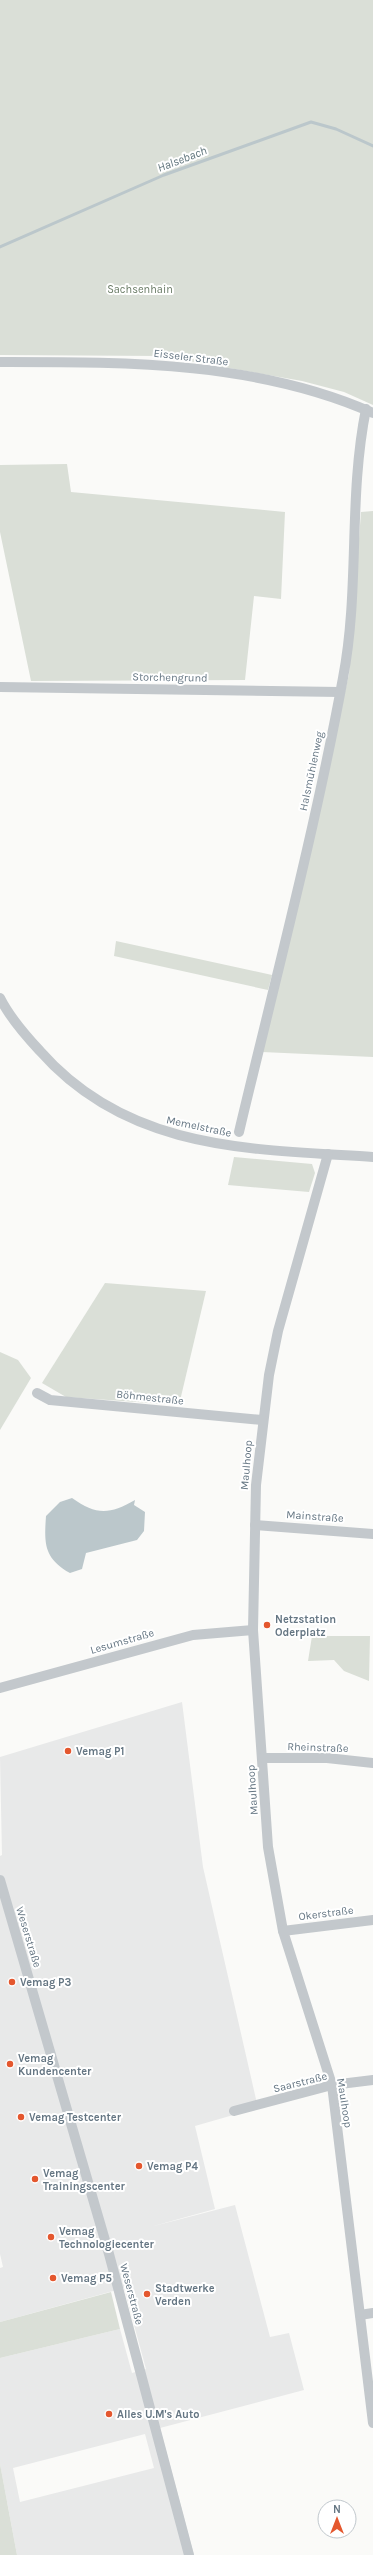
<svg xmlns="http://www.w3.org/2000/svg" width="373" height="2555" font-family="Karla,sans-serif">
  <style>
    .built { fill: #e8e9e9; fill-rule: evenodd }
    .green { fill: #dadfd7 }
    .water { fill: #bbc7cb }
    .lines { fill: none; stroke-linecap: round; stroke-linejoin: round }
    .stream { stroke: #bbc7cb; stroke-width: 3 }
    .minor { stroke: #c3c8cc; stroke-width: 10 }
    .poi-dot { fill: #e4572e; stroke: #fff; stroke-width: 1.5 }
    .labels { text-anchor: middle; stroke-width: 4; stroke-linejoin: round; paint-order: stroke }
    .park-label { font-size: 11px; fill: #687a64; stroke: #fff }
    .street-label { font-size: 11px; fill: #657683; stroke: #fff }
    .poi-label { font-size: 11px; font-weight: bold; fill: #657683; stroke: #fff; text-anchor: start }
    .water-label { font-size: 12px; font-style: italic; fill: #60757c; stroke: #fff }
  </style>
  <rect width="100%" height="100%" fill="#fafaf8"/>
  <path class="built" d="M182,1702L203,1867L258,2108L195,2126L215,2209L150,2227L235,2205L270,2337L289,2333L304,2390L160,2428L194,2555H17L0,2464V2358L120,2329L132,2373L146,2369L124,2288L0,2322V2268L3,2267L0,2254V1856L2,1855L0,1757ZM145,2434L154,2468L20,2502L13,2468Z"/>
  <g class="green">
    <polygon points="0,0 373,0 373,405 344,392 302,381 161,356 0,355"/>
    <polygon points="67,464 71,492 285,512 281,599 254,596 245,680 31,681 0,532 0,465"/>
    <polygon points="373,511 373,1057 262,1052 349,674 361,512"/>
    <polygon points="116,941 272,975 268,990 114,956"/>
    <polygon points="234,1157 312,1164 315,1173 309,1192 228,1185"/>
    <polygon points="105,1283 206,1291 179,1405 66,1397 42,1383"/>
    <polygon points="0,1352 18,1360 31,1378 0,1430"/>
    <polygon points="312,1636 370,1636 369,1681 344,1671 334,1660 308,1661"/>
    <polygon points="111,2292 120,2329 0,2358 0,2322"/>
    <polygon points="0,2464 17,2555 0,2555"/>
  </g>
  <path class="water" d="M72,1498C96,1515 109,1515 135,1500L134,1505L145,1512L144,1531L137,1540L86,1553L82,1569L70,1573C44,1558 44,1544 46,1516L60,1502Z"/>
  <g class="lines">
    <polyline class="stream" points="0,247 164,175 311,122 336,129 373,146"/>
    <g class="minor">
      <path d="M0,362C125,362 256,361 373,413"/>
      <polyline points="0,687 340,692"/>
      <path d="M0,998C10,1018 25,1035 40,1051C128,1151 250,1149 373,1157"/>
      <path d="M239,1132C275,981 315,830 343,678C360,589 348,498 366,409"/>
      <polyline points="328,1154 278,1331 269,1375 256,1485 253,1630 268,1847 283,1931 332,2085 373,2423"/>
      <polyline points="37,1393 50,1400 262,1420"/>
      <polyline points="255,1525 373,1534"/>
      <polyline points="0,1688 193,1635 253,1630"/>
      <polyline points="262,1758 327,1758 373,1763"/>
      <polyline points="0,1880 109,2254 189,2555"/>
      <polyline points="283,1931 373,1920"/>
      <polyline points="234,2111 332,2085 373,2080"/>
      <polyline points="360,2315 373,2313"/>
    </g>
  </g>
  <g class="poi-dot">
    <circle cx="267" cy="1625" r="4"/>
    <circle cx="68" cy="1751" r="4"/>
    <circle cx="12" cy="1982" r="4"/>
    <circle cx="10" cy="2064" r="4"/>
    <circle cx="21" cy="2117" r="4"/>
    <circle cx="139" cy="2166" r="4"/>
    <circle cx="35" cy="2179" r="4"/>
    <circle cx="51" cy="2237" r="4"/>
    <circle cx="53" cy="2278" r="4"/>
    <circle cx="147" cy="2294" r="4"/>
    <circle cx="109" cy="2414" r="4"/>
  </g>
  <g class="labels">
    <g class="park-label">
      <text x="140" y="293">Sachsenhain</text>
    </g>
    <g class="street-label">
      <text transform="translate(191 357) rotate(7)" y="4">Eisseler Straße</text>
      <text transform="translate(170 677) rotate(1)" y="4">Storchengrund</text>
      <text transform="translate(311 771) rotate(-78)" y="4">Halsmühlenweg</text>
      <text transform="translate(199 1126) rotate(12)" y="4">Memelstraße</text>
      <text transform="translate(150 1397) rotate(6)" y="4">Böhmestraße</text>
      <text transform="translate(246 1465) rotate(-85)" y="4">Maulhoop</text>
      <text transform="translate(315 1516) rotate(4)" y="4">Mainstraße</text>
      <text transform="translate(122 1641) rotate(-16)" y="4">Lesumstraße</text>
      <text transform="translate(318 1747) rotate(2)" y="4">Rheinstraße</text>
      <text transform="translate(252 1790) rotate(-94)" y="4">Maulhoop</text>
      <text transform="translate(326 1913) rotate(-7)" y="4">Okerstraße</text>
      <text transform="translate(29 1937) rotate(73)" y="4">Weserstraße</text>
      <text transform="translate(300 2082) rotate(-14)" y="4">Saarstraße</text>
      <text transform="translate(345 2103) rotate(81)" y="4">Maulhoop</text>
      <text transform="translate(132 2294) rotate(75)" y="4">Weserstraße</text>
    </g>
    <g class="poi-label">
      <text x="275" y="1623">Netzstation<tspan x="275" dy="13">Oderplatz</tspan></text>
      <text x="76" y="1755">Vemag P1</text>
      <text x="20" y="1986">Vemag P3</text>
      <text x="18" y="2062">Vemag<tspan x="18" dy="13">Kundencenter</tspan></text>
      <text x="29" y="2121">Vemag Testcenter</text>
      <text x="147" y="2170">Vemag P4</text>
      <text x="43" y="2177">Vemag<tspan x="43" dy="13">Trainingscenter</tspan></text>
      <text x="59" y="2235">Vemag<tspan x="59" dy="13">Technologiecenter</tspan></text>
      <text x="61" y="2282">Vemag P5</text>
      <text x="155" y="2292">Stadtwerke<tspan x="155" dy="13">Verden</tspan></text>
      <text x="117" y="2418">Alles U.M's Auto</text>
    </g>
    <g class="water-label">
      <text transform="translate(182 159) rotate(-21)" y="4">Halsebach</text>
    </g>
  </g>
  <g transform="translate(337 2519)"><circle r="19" fill="#ffffff" stroke="#c1c8cd"/>
  <path d="M0-3L7 15L0 10L-7 15Z" fill="#e4572e"/>
  <text y="-6" font-size="11" font-weight="bold" text-anchor="middle" fill="#657683">N</text>
  </g>
</svg>
